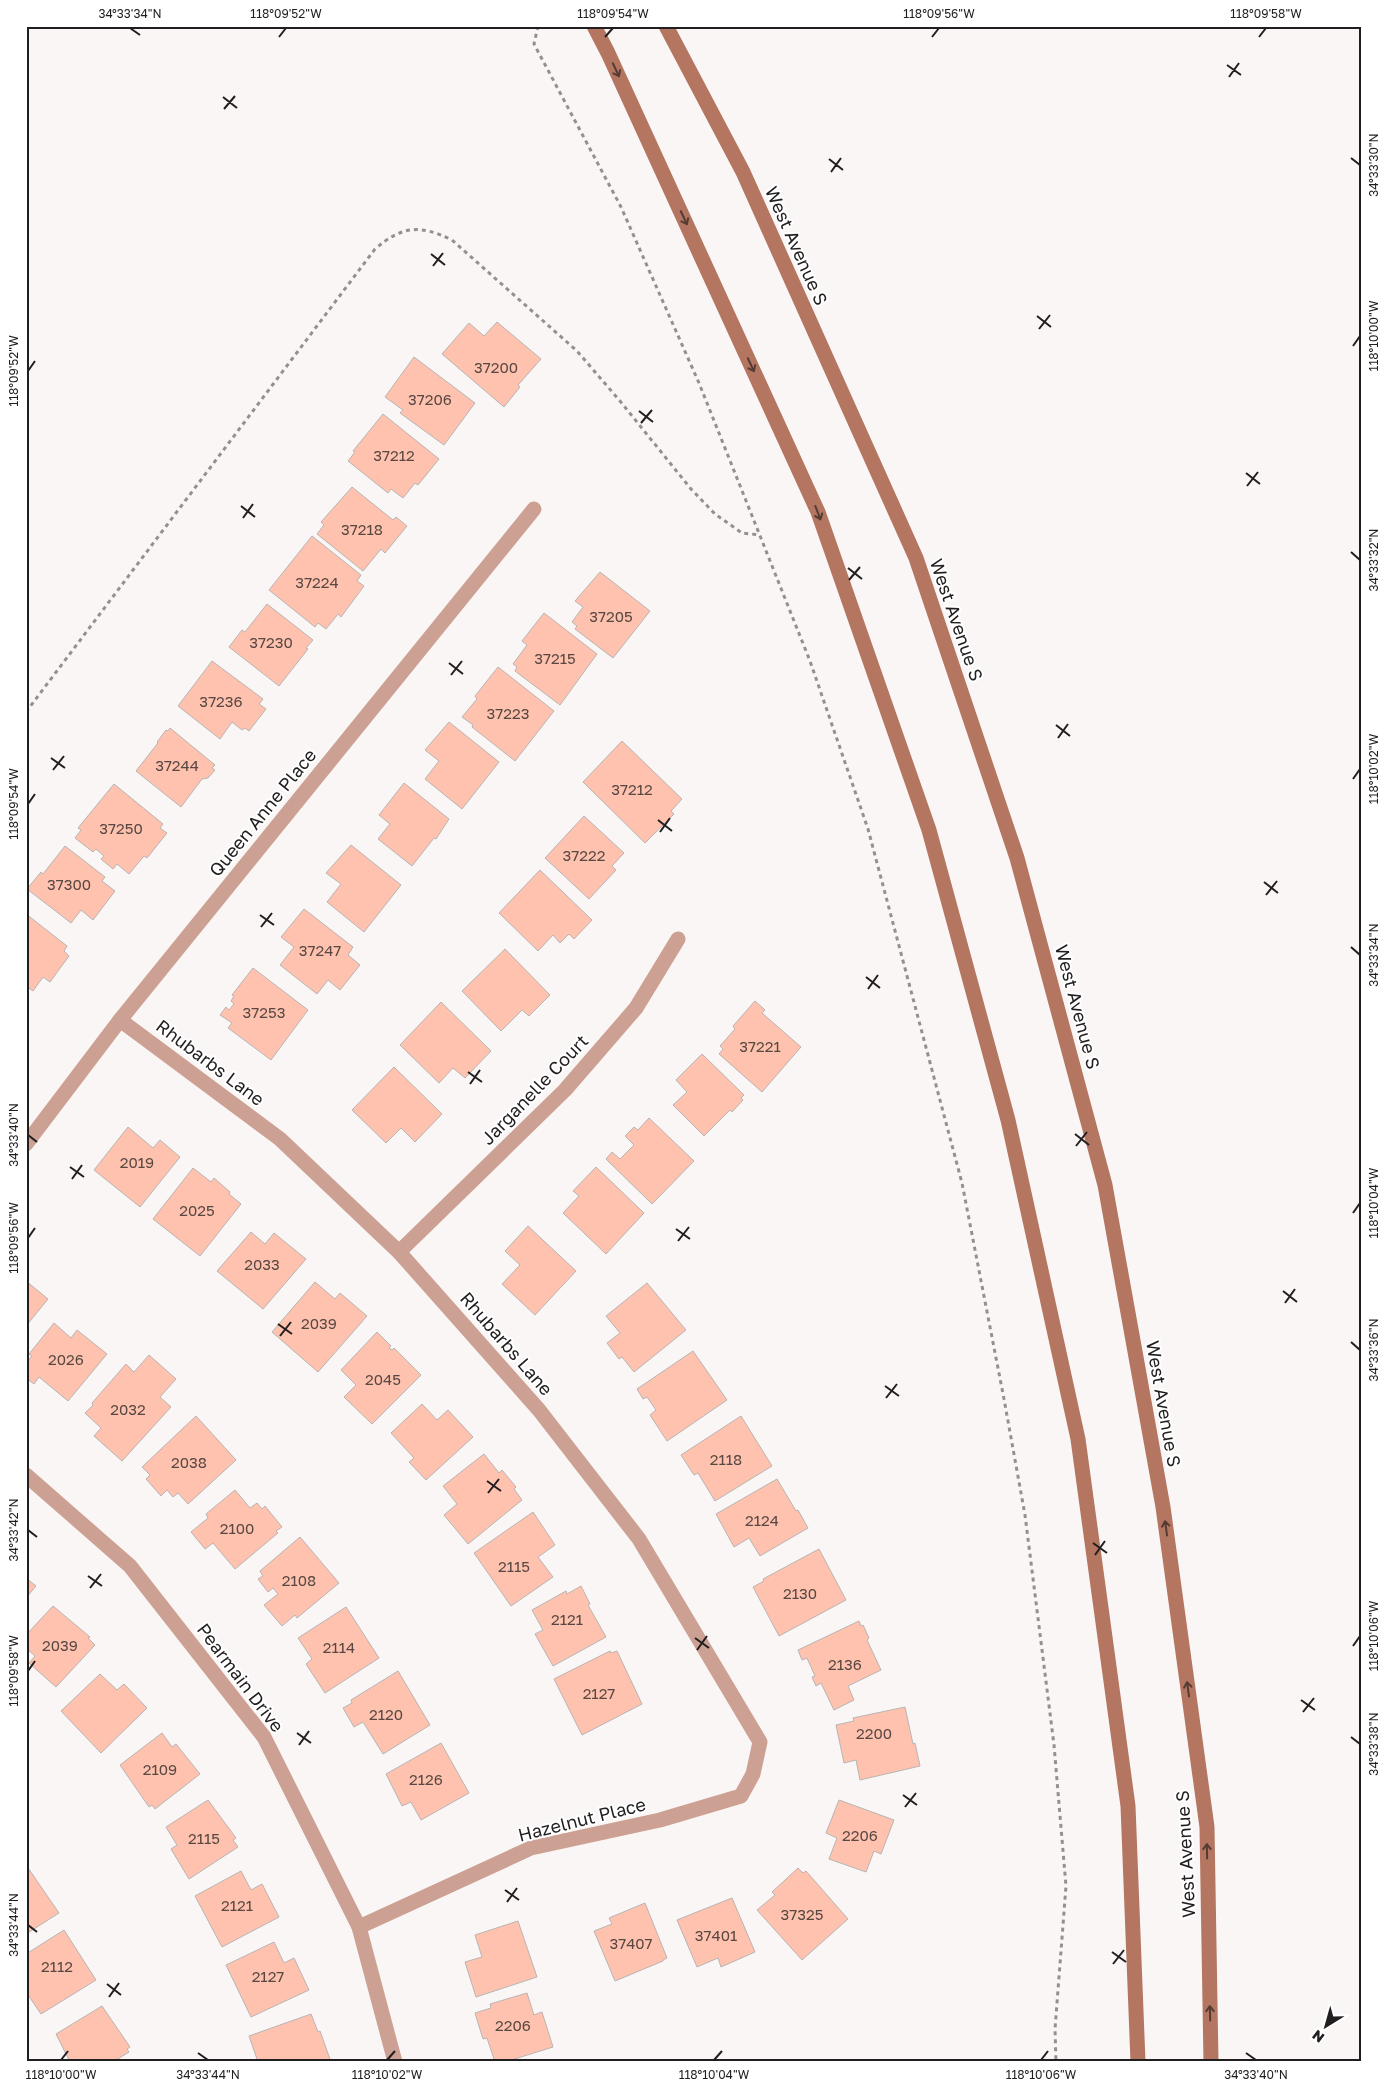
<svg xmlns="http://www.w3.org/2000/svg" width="1388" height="2088" font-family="'Golos Text',sans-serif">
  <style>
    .building { fill: #ffc2ae; stroke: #b8b4b3 }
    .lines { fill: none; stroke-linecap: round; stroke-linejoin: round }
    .path { stroke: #93908f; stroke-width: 3; stroke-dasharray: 4 4; stroke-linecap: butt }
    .street { stroke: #cca092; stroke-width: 15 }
    .secondary { stroke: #b47561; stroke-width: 15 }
    .oneway { stroke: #543c35 }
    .ticks { fill: none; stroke: #201e1e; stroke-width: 2 }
    .labels { text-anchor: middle; stroke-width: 4; stroke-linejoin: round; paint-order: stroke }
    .number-label { font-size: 15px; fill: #584742 }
    .street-label { font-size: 18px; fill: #201e1e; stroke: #fff }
    .neatline { fill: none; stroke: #201e1e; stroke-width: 2 }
    .ticks-label { font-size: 12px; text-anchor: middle; fill: #201e1e }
  </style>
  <rect width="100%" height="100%" fill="#faf6f5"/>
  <g class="building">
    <polygon points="497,322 541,359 518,385 520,387 504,407 442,354 469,323 484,336"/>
    <polygon points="414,357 475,403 444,445 400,413 403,410 385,397"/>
    <polygon points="383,414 439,459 418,485 415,483 403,498 391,489 388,493 348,461 355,452 353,451"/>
    <polygon points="352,487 393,520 396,517 407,526 385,553 381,549 363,571 317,534 324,525 321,522"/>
    <polygon points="312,536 361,575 357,581 364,586 341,617 338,614 326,629 318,623 315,627 269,590"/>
    <polygon points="600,572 650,611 613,658 575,629 577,626 572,622 583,607 575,601"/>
    <polygon points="267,604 313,640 306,648 308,649 279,686 229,647 242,630 245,632"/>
    <polygon points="544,613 597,654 560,705 515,671 517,667 513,664 527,645 522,641"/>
    <polygon points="212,661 263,699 259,704 266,709 249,731 245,728 242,730 232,722 220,739 178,706"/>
    <polygon points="498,667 554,711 515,761 472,727 473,725 462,717 477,699 475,696"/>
    <polygon points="449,722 499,762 462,809 425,779 439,761 425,750"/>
    <polygon points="170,728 215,765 212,768 215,770 208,778 202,779 181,807 136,771 158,743 157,742 166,730 168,731"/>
    <polygon points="622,741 682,799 671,811 674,814 645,843 583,782"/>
    <polygon points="404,783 449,819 436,839 434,838 412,866 378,839 390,824 379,815"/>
    <polygon points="114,784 163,824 160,828 167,833 147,858 144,856 129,874 117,864 113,869 101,859 104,856 96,849 93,852 75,838 81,830 78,828"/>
    <polygon points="584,816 624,853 612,866 616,870 589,899 545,858"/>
    <polygon points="351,845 401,885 364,932 327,902 341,884 326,873"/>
    <polygon points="65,846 105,877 102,881 115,891 93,920 81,910 71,923 27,889 41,872 43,874"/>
    <polygon points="540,870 592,920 574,939 569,934 560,943 553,935 538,951 499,913"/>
    <polygon points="304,909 353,947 348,955 360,965 340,990 328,980 317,994 280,965 294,947 281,937"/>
    <polygon points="26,914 67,946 64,951 69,956 50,982 43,977 33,991 26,986"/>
    <polygon points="505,949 550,995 529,1016 522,1010 501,1031 462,991"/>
    <polygon points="253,968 308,1010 271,1060 228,1028 232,1023 220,1015 226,1007 229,1010 234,1004 231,1001 234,996 232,995"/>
    <polygon points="755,1001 765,1010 762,1013 801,1047 762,1092 719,1054 723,1049 720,1046 735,1029 733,1026"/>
    <polygon points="441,1002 491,1051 465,1078 453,1068 439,1083 400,1045"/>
    <polygon points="702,1054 744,1095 741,1098 743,1100 732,1112 730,1110 704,1136 673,1105 687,1092 676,1080"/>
    <polygon points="394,1067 442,1114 415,1142 401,1128 386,1143 352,1110"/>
    <polygon points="649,1118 694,1161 652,1204 606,1159 612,1152 620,1159 634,1145 625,1136 634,1127 638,1130"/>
    <polygon points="128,1127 153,1148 160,1140 180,1157 140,1207 94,1170"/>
    <polygon points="596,1167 644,1213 606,1254 563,1213 579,1196 573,1191"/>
    <polygon points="193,1168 211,1182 214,1178 230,1192 229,1194 241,1204 200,1256 153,1219"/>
    <polygon points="528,1226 576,1271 535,1315 502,1284 520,1265 505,1251"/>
    <polygon points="251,1232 265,1244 274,1233 306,1259 263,1309 217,1271"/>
    <polygon points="26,1281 48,1299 26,1326"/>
    <polygon points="315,1282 335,1299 340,1293 367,1316 318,1372 272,1332"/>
    <polygon points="647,1283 686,1330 634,1372 622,1357 619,1359 607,1343 620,1333 606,1316"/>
    <polygon points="54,1323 71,1338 77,1330 107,1354 68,1401 39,1377 34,1384 26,1378 26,1363 32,1356 29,1354"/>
    <polygon points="377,1332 391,1346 389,1348 392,1350 394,1348 421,1375 372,1424 344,1397 356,1385 341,1370"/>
    <polygon points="693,1351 727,1400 667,1441 650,1415 656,1410 647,1397 643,1399 637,1389"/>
    <polygon points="149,1355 176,1379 160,1397 171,1407 122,1461 94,1436 101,1428 85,1413 93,1405 92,1403 126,1364 134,1372"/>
    <polygon points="422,1404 437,1420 448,1410 473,1437 426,1480 409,1462 414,1458 391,1433"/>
    <polygon points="196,1416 236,1460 188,1504 178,1493 173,1497 167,1490 161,1496 146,1479 150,1475 142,1467"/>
    <polygon points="741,1416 772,1466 715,1501 698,1473 694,1475 681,1455"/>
    <polygon points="484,1454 499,1473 502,1470 516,1487 514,1489 522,1500 468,1544 444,1515 457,1504 443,1486"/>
    <polygon points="777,1479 796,1511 798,1510 808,1528 760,1556 749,1538 734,1547 716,1514"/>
    <polygon points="235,1490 250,1508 257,1503 262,1509 265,1506 282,1527 276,1531 278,1533 235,1569 213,1543 205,1549 191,1532 208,1518 206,1514"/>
    <polygon points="533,1512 555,1545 538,1557 553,1577 511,1606 474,1553"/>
    <polygon points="300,1537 339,1583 297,1618 295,1615 282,1626 264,1605 278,1594 273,1588 268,1592 258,1579 263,1576 260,1571"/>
    <polygon points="819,1549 846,1600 779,1636 753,1587 764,1581 763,1579"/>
    <polygon points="26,1578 36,1586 26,1598"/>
    <polygon points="581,1586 590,1604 588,1605 606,1637 553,1666 535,1634 543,1630 532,1610 566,1591 567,1594"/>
    <polygon points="53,1606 90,1637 88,1638 95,1645 56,1687 29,1663 35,1656 26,1648 26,1635"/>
    <polygon points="346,1607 379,1658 325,1693 306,1664 312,1659 298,1638"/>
    <polygon points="859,1621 861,1626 863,1625 869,1638 867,1640 881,1670 848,1686 854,1700 834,1710 821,1683 816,1686 812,1677 815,1676 807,1658 802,1660 798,1650"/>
    <polygon points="610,1651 611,1653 617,1651 642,1704 582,1735 554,1679"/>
    <polygon points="398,1671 430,1725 383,1754 363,1722 354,1727 343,1708 352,1703 351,1700"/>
    <polygon points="100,1674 117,1690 124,1684 147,1708 101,1753 61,1711"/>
    <polygon points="905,1707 913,1744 915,1743 920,1766 860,1780 856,1760 844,1763 836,1725 854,1721 853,1718"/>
    <polygon points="162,1733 172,1747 176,1744 200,1774 155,1809 152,1805 149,1807 120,1765"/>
    <polygon points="441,1743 469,1793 421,1820 411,1802 402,1806 386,1774"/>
    <polygon points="208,1800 236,1838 233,1840 238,1847 189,1879 171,1849 177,1845 166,1827"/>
    <polygon points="839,1800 894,1820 881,1854 874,1851 866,1872 829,1859 837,1838 826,1833"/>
    <polygon points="26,1865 59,1913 26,1934"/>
    <polygon points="798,1868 803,1873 806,1871 848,1919 802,1960 757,1910 775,1895 772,1892"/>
    <polygon points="241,1871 251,1890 262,1884 279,1917 222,1947 195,1896"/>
    <polygon points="732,1898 755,1952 721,1967 718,1958 697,1967 677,1920"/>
    <polygon points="645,1903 667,1958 663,1960 663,1961 615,1981 594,1931 612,1924 609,1918"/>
    <polygon points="518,1921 537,1977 476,1997 465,1962 482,1957 475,1935"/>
    <polygon points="64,1930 96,1980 41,2014 26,1992 26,1954"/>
    <polygon points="274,1942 284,1963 294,1958 309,1990 251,2017 226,1965"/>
    <polygon points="527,1993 534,2015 542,2012 553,2047 505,2062 495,2062 487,2038 483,2039 475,2013 491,2008 490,2004"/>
    <polygon points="102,2006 130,2047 127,2049 129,2052 113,2062 70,2062 56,2034"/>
    <polygon points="311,2014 318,2032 320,2031 331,2062 258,2062 249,2036"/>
  </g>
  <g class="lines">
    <g class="path">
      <polyline points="538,26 534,44 621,207 699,383 810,661 868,829 962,1183 1004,1399 1025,1515 1054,1745 1066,1886 1055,2029 1056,2062"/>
      <path d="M26,712L375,249C402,226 419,224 452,240L577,351L620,401L691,489L715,514L742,533L760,535"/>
    </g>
    <g class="street">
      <polyline points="120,1020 280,1139 399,1252 539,1410 639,1539 760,1742 753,1774 741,1796 660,1820 531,1848 359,1927"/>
      <polyline points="26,1144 120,1020 534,509"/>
      <polyline points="399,1252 565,1090 636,1008 678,939"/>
      <polyline points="26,1475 130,1566 264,1737 359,1927 395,2062"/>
    </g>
    <g class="secondary">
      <polyline points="594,26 608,53 818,512 929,830 1008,1120 1078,1439 1128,1806 1138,2062"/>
      <polyline points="666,26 743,172 916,558 1017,858 1105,1185 1163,1507 1207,1827 1211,2062"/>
    </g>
  </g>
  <defs><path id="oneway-shaft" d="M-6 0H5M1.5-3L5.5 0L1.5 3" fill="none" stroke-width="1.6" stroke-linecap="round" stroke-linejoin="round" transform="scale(1.25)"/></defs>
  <g class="oneway">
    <use href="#oneway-shaft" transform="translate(616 70) rotate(65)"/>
    <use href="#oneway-shaft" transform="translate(684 218) rotate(65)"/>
    <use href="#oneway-shaft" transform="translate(751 365) rotate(65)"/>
    <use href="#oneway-shaft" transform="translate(818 513) rotate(69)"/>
    <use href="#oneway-shaft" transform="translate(1166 1528) rotate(-98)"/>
    <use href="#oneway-shaft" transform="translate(1188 1689) rotate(-98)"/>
    <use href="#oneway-shaft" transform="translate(1207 1851) rotate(-91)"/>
    <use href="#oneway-shaft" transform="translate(1210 2013) rotate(-91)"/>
  </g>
  <path class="ticks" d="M130,28L140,35M279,37L286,28M605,37L613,28M932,37L939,28M1259,37L1266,28M1227,65L1241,75M1229,77L1239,63M223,97L237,108M224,109L235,96M1351,158L1360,165M829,159L843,170M831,172L841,158M431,254L445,265M433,266L443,253M1037,316L1051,327M1039,329L1050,315M1353,346L1360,336M28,371L35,361M639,411L653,422M641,423L652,410M1246,473L1260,484M1247,486L1258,472M241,506L255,517M243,518L253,504M1351,552L1360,560M848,568L862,579M849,580L860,567M449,663L463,674M451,675L462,661M1056,725L1070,736M1058,738L1068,724M51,758L65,768M53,770L64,756M1353,779L1360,769M28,804L35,794M658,820L672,831M660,832L670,818M1264,882L1278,893M1266,895L1277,881M260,915L274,925M261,927L272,913M1351,947L1360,955M866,977L880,988M868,989L878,975M468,1072L482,1082M470,1084L480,1070M1075,1134L1089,1145M28,1135L37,1142M1076,1146L1087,1132M70,1167L84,1177M72,1179L82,1165M1353,1213L1360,1203M676,1229L690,1239M28,1238L35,1228M678,1241L689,1227M1283,1291L1297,1302M1285,1303L1295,1289M278,1324L292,1334M280,1336L291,1322M1351,1342L1360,1350M885,1386L899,1396M886,1398L897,1384M487,1481L501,1491M488,1493L499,1479M28,1530L37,1537M1093,1543L1107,1553M1095,1555L1105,1541M88,1576L102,1586M90,1588L101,1574M695,1638L709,1648M1353,1646L1360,1636M697,1650L707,1636M28,1671L35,1661M1301,1700L1315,1710M1303,1712L1314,1698M297,1733L311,1743M1351,1737L1360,1744M299,1745L309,1731M903,1795L917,1805M905,1807L916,1793M505,1890L519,1900M507,1902L517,1888M28,1925L37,1932M1112,1952L1126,1962M1113,1964L1124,1950M107,1984L121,1995M109,1997L119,1983M198,2053L208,2060M1246,2053L1256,2060M61,2060L68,2051M387,2060L395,2051M714,2060L722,2051M1041,2060L1048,2051"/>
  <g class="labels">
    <g class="number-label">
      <text x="496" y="373">37200</text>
      <text x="430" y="405">37206</text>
      <text x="394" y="461">37212</text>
      <text x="362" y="535">37218</text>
      <text x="317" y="588">37224</text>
      <text x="611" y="622">37205</text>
      <text x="271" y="648">37230</text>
      <text x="555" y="664">37215</text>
      <text x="221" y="707">37236</text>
      <text x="508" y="719">37223</text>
      <text x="177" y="771">37244</text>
      <text x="632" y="795">37212</text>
      <text x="121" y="834">37250</text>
      <text x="584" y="861">37222</text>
      <text x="69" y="890">37300</text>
      <text x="320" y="956">37247</text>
      <text x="264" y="1018">37253</text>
      <text x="760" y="1052">37221</text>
      <text x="137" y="1168">2019</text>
      <text x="197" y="1216">2025</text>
      <text x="262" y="1270">2033</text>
      <text x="319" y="1329">2039</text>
      <text x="66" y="1365">2026</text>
      <text x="383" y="1385">2045</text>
      <text x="128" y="1415">2032</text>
      <text x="726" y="1465">2118</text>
      <text x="189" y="1468">2038</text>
      <text x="762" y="1526">2124</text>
      <text x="237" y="1534">2100</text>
      <text x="514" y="1572">2115</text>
      <text x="299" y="1586">2108</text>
      <text x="800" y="1599">2130</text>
      <text x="567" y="1625">2121</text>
      <text x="60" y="1651">2039</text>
      <text x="339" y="1653">2114</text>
      <text x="845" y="1670">2136</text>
      <text x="599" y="1699">2127</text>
      <text x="386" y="1720">2120</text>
      <text x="874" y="1739">2200</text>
      <text x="160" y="1775">2109</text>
      <text x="426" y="1785">2126</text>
      <text x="860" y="1841">2206</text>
      <text x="204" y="1844">2115</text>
      <text x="237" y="1911">2121</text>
      <text x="802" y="1920">37325</text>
      <text x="716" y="1941">37401</text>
      <text x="631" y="1949">37407</text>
      <text x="57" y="1972">2112</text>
      <text x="268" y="1982">2127</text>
      <text x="513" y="2031">2206</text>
    </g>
    <g class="street-label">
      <text transform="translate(796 246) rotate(66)" y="6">West Avenue S</text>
      <text transform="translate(956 620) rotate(71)" y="6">West Avenue S</text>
      <text transform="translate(263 813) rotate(-51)" y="6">Queen Anne Place</text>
      <text transform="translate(1077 1007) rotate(75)" y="6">West Avenue S</text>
      <text transform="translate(210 1063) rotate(37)" y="6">Rhubarbs Lane</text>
      <text transform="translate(535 1090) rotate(-46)" y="6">Jarganelle Court</text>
      <text transform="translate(506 1344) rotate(49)" y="6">Rhubarbs Lane</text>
      <text transform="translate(1163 1404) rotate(80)" y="6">West Avenue S</text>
      <text transform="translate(240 1678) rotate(53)" y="6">Pearmain Drive</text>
      <text transform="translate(582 1820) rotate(-14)" y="6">Hazelnut Place</text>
      <text transform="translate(1186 1854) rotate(-93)" y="6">West Avenue S</text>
    </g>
  </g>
  <rect width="1388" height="2088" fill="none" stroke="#ffffff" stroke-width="55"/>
  <g transform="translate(1326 2026) rotate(217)" stroke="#ffffff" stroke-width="4" paint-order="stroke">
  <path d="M0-4L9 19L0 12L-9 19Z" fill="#201e1e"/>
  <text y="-8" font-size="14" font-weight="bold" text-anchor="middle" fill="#201e1e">N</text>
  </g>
  <rect x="28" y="28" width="1332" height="2032" class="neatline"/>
  <g class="ticks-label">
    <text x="130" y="18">34°33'34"N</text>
    <text x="286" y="18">118°09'52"W</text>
    <text x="613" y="18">118°09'54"W</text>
    <text x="939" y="18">118°09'56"W</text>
    <text x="1266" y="18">118°09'58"W</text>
    <text transform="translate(1374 165) rotate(-90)" y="4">34°33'30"N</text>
    <text transform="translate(1374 336) rotate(-90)" y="4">118°10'00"W</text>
    <text transform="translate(14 371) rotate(-90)" y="4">118°09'52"W</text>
    <text transform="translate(1374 560) rotate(-90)" y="4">34°33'32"N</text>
    <text transform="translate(1374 769) rotate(-90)" y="4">118°10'02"W</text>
    <text transform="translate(14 804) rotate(-90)" y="4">118°09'54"W</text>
    <text transform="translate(1374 955) rotate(-90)" y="4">34°33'34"N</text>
    <text transform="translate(14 1135) rotate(-90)" y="4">34°33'40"N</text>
    <text transform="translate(1374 1203) rotate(-90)" y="4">118°10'04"W</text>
    <text transform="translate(14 1238) rotate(-90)" y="4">118°09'56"W</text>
    <text transform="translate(1374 1350) rotate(-90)" y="4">34°33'36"N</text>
    <text transform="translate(14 1530) rotate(-90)" y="4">34°33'42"N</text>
    <text transform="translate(1374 1636) rotate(-90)" y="4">118°10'06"W</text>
    <text transform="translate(14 1671) rotate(-90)" y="4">118°09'58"W</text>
    <text transform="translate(1374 1744) rotate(-90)" y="4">34°33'38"N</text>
    <text transform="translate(14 1925) rotate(-90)" y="4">34°33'44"N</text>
    <text x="61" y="2079">118°10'00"W</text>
    <text x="208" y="2079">34°33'44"N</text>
    <text x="387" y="2079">118°10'02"W</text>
    <text x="714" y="2079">118°10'04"W</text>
    <text x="1041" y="2079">118°10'06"W</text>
    <text x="1256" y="2079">34°33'40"N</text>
  </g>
</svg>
